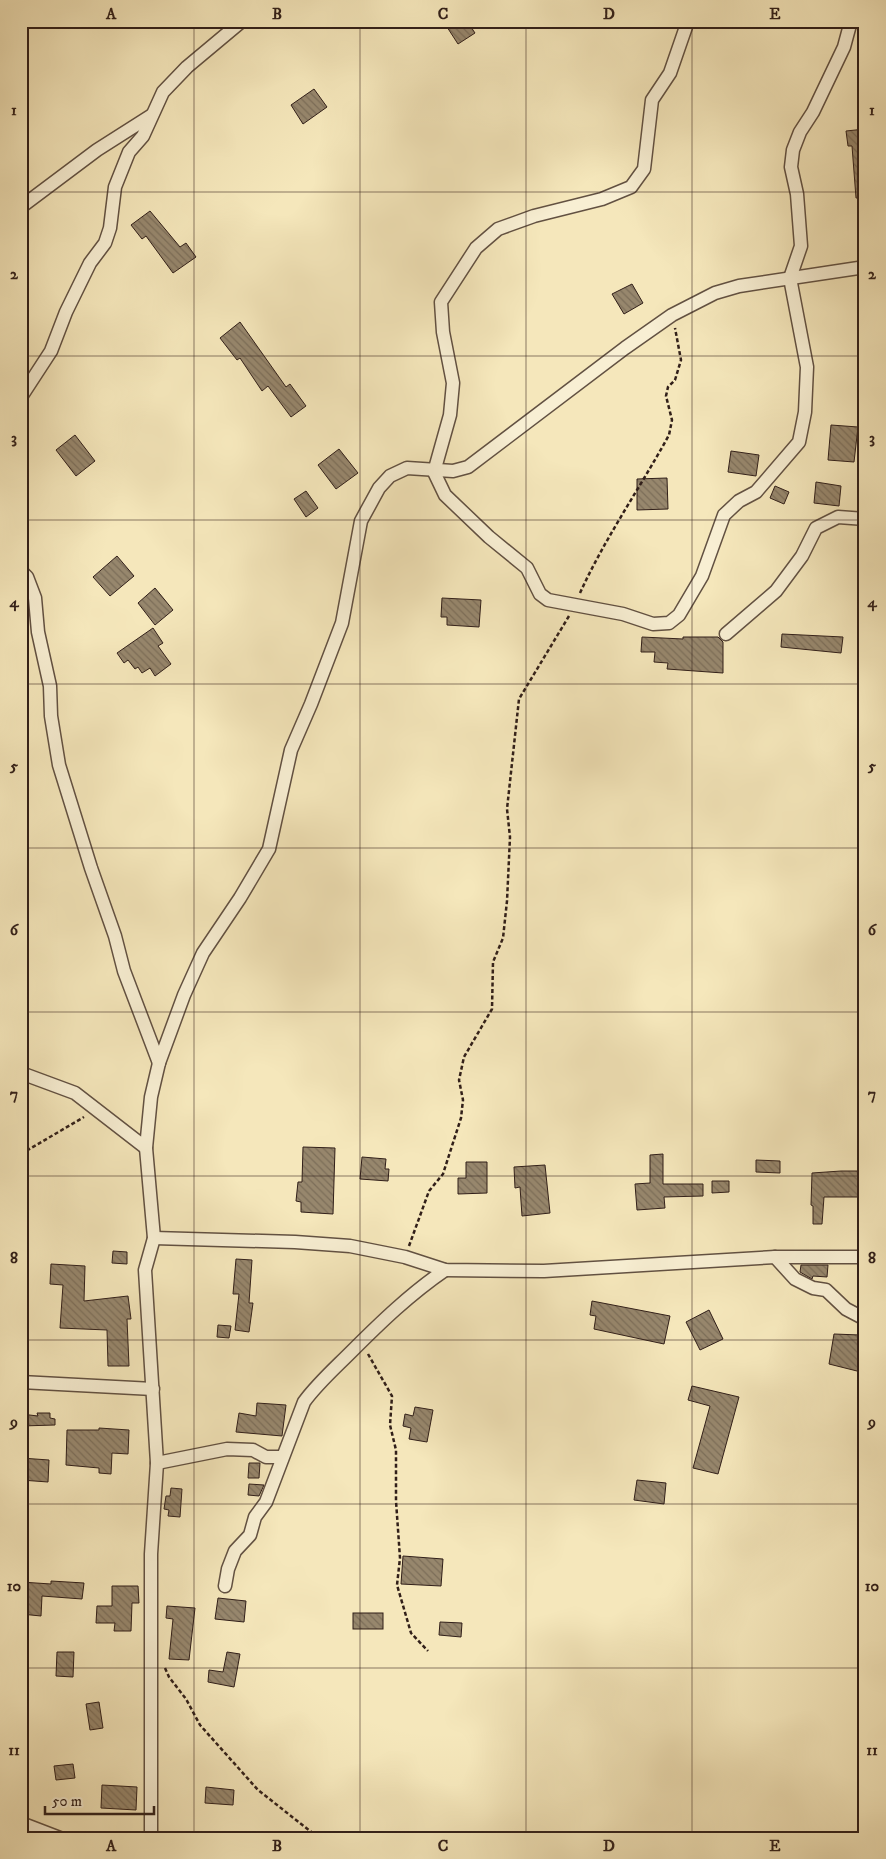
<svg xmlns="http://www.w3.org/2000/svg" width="886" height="1859" font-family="'IM FELL DW Pica',serif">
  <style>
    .building { fill: url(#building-back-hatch); stroke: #311f19 }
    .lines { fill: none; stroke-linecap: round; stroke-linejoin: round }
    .street-casing { stroke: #625142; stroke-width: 15 }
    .path { stroke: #311f19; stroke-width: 2.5; stroke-dasharray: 4 2.5; stroke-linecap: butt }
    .street { stroke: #f8efd3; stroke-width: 12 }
    .grid { fill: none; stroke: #311f19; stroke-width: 1; stroke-opacity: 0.55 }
    .neatline { fill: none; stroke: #311f19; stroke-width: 2 }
    .grid-label { font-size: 16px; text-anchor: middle; font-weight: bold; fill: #311f19 }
  </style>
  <defs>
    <pattern id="building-back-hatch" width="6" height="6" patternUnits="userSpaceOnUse" patternTransform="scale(1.25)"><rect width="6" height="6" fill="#97876d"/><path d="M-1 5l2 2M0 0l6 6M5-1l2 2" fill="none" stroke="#7c6e59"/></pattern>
  </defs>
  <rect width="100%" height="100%" fill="#f5e7bb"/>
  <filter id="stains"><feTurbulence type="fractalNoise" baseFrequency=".004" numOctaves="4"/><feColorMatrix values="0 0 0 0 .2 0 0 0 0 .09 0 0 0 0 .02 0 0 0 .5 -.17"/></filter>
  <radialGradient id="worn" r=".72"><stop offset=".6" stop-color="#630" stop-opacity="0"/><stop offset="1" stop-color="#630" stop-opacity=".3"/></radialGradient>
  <g class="building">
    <polygon points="455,21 467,21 475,33 458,44 447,27"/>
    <polygon points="314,89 327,107 303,124 291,105"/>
    <polygon points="865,129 865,198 856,198 852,146 848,146 846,131"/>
    <polygon points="150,211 180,247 186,243 196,257 173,273 146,236 142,239 131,225"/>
    <polygon points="632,284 643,303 624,314 612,294"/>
    <polygon points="240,322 286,387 290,384 306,406 291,417 268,386 262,391 240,358 237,360 220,338"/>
    <polygon points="831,425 858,427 854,462 828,460"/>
    <polygon points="75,435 95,461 76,476 56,450"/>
    <polygon points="339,449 358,473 336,489 318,465"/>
    <polygon points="731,451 759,455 756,476 728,472"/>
    <polygon points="667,478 668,509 637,510 637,479"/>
    <polygon points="816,482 841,486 839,506 814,503"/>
    <polygon points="775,486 789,492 784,504 770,498"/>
    <polygon points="306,491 318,508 306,517 294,499"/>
    <polygon points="117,556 134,576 110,596 93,577"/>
    <polygon points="155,588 173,610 155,625 138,603"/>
    <polygon points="442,598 481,600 479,627 447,625 447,617 441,617"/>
    <polygon points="153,628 163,643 158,646 171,664 155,676 150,668 142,673 138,667 135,669 128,660 124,663 117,653"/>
    <polygon points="782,634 843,637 841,653 781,647"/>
    <polygon points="642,637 683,639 683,637 718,637 723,642 723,673 667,669 668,663 654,662 655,652 641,652"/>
    <polygon points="303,1147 335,1148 333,1214 301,1212 301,1202 296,1201 298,1182 302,1182"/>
    <polygon points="663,1154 663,1184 703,1184 703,1196 664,1197 665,1208 637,1210 635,1184 650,1183 650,1155"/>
    <polygon points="362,1157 386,1159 385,1169 389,1169 388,1181 360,1179"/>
    <polygon points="756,1160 780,1161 780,1173 756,1172"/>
    <polygon points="466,1162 487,1162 487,1193 458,1194 458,1178 466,1178"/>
    <polygon points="545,1165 550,1213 522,1216 520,1187 515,1188 514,1167"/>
    <polygon points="841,1171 865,1171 865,1197 824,1197 822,1224 813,1224 813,1206 811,1205 812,1173"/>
    <polygon points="712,1181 729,1181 729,1192 712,1193"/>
    <polygon points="113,1251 127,1252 127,1264 112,1263"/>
    <polygon points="236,1259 252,1260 249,1303 253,1303 249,1332 235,1330 239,1294 233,1294"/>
    <polygon points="51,1264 85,1266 84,1301 128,1296 131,1319 127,1319 129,1366 108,1366 107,1330 60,1328 63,1285 50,1284"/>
    <polygon points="801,1265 828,1265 827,1277 813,1276 812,1279 800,1272"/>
    <polygon points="592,1301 670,1316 664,1344 594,1329 596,1316 590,1315"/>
    <polygon points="709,1310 723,1339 700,1350 686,1322"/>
    <polygon points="218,1325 231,1326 229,1338 217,1337"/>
    <polygon points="834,1334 860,1335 858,1357 865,1357 865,1373 829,1364"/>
    <polygon points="692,1386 739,1397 718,1474 693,1468 710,1406 688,1400"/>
    <polygon points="257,1403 286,1405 282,1436 236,1432 239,1413 256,1416"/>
    <polygon points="415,1407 433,1410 427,1442 409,1439 411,1428 403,1426 405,1414 413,1416"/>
    <polygon points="37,1413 50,1413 50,1418 55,1419 55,1425 21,1426 21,1414 38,1416"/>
    <polygon points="99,1428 129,1430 128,1454 112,1453 111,1474 99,1473 99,1468 66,1465 67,1430 99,1430"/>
    <polygon points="21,1458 49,1460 48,1482 21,1480"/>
    <polygon points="249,1463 260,1463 259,1478 248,1478"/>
    <polygon points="637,1480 666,1483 664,1504 634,1500"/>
    <polygon points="249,1484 264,1485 259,1496 248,1495"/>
    <polygon points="171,1488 182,1489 180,1517 168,1516 169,1510 164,1509 166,1496 170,1496"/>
    <polygon points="403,1556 443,1559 441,1586 401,1584"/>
    <polygon points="51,1581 84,1583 82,1599 42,1596 41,1616 21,1614 21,1582 51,1584"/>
    <polygon points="112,1586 138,1586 139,1603 132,1603 131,1631 114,1631 115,1623 96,1623 97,1606 112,1606"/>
    <polygon points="218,1598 246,1601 244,1622 215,1619"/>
    <polygon points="167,1606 195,1608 189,1660 169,1659 173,1619 166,1618"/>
    <rect x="353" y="1613" width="30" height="16"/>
    <polygon points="440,1622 462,1623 461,1637 439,1635"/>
    <polygon points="57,1652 74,1652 73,1677 56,1676"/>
    <polygon points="227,1652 240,1654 234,1687 208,1682 209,1670 223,1672"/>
    <polygon points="99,1702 103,1728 90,1730 86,1704"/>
    <polygon points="73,1764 75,1778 56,1780 54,1766"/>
    <polygon points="102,1785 137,1787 136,1810 101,1808"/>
    <polygon points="206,1787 234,1790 233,1805 205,1803"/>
  </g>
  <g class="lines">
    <defs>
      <g id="street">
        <polyline points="688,21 670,73 652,100 644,169 631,187 602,199 534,216 498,229 476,248 441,302 443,332 453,383 450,415 434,472 445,495 489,537 527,568 540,594 548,600 623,614 653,624 669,623 679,615 702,576 724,515 739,501 756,492 799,442 805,412 807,367 790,278 801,246 797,194 791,167 793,150 800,132 813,112 844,47 851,21"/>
        <polyline points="21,207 97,150 152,115"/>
        <polyline points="21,397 51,351 66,312 90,263 105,243 110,228 115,187 129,152 143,136 163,92 187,67 242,21"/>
        <polyline points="21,571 27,577 35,598 38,632 50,686 51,716 59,765 91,868 115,936 124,971 159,1063"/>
        <polyline points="726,634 776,591 802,556 816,528 838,517 865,519"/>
        <polyline points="21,1073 75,1093 146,1148"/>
        <polyline points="154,1238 295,1242 350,1246 405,1257 445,1270 544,1271 775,1257 865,1257"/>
        <polyline points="775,1257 795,1279 813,1288 826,1290 846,1309 865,1319"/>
        <polyline points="21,1382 153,1389"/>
        <polyline points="157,1463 227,1449 253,1450 266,1457 282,1457"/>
        <path d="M225,1586L228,1569L235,1551L250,1535L255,1517L266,1502L304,1402C317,1384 334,1369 351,1352C381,1322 410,1294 445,1270"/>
        <polyline points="21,1823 60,1838"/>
        <polyline points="151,1838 151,1554 157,1463 145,1270 154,1238 146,1148 151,1097 159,1063 184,995 203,953 240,898 269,849 291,750 311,704 342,623 361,521 379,488 390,476 407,468 453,471 468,467 625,348 672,315 715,293 739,286 865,267"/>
      </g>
    </defs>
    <use href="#street" class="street-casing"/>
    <g class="path">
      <path d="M580,593C605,538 640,488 669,435L672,420L666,396L668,387L675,380L681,360L675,328"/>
      <polyline points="21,1154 84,1117"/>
      <polyline points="409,1246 429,1191 443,1174 461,1118 463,1100 459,1080 464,1057 492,1009 493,962 503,938 507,901 510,837 507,809 519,699 569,616"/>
      <polyline points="368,1354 392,1396 390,1425 396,1450 396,1501 400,1558 397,1585 411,1633 428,1651"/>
      <polyline points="165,1668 169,1677 186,1699 200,1725 258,1790 319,1838"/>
    </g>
    <use href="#street" class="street"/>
  </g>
  <path class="grid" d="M194,21V1838M360,21V1838M526,21V1838M692,21V1838M21,192H865M21,356H865M21,520H865M21,684H865M21,848H865M21,1012H865M21,1176H865M21,1340H865M21,1504H865M21,1668H865"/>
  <rect width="886" height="1859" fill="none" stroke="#f5e7bb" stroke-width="55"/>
  <path d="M45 1806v8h109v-8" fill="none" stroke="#311f19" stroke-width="2.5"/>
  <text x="52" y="1806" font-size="15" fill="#311f19" stroke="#f8efd3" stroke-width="4" paint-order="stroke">50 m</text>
  <rect x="28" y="28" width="830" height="1804" class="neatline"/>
  <g class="grid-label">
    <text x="111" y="19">A</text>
    <text x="277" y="19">B</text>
    <text x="443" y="19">C</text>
    <text x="609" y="19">D</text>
    <text x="775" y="19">E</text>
    <text x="14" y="115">1</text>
    <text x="872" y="115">1</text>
    <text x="14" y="279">2</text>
    <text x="872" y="279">2</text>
    <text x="14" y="443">3</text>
    <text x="872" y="443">3</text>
    <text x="14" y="607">4</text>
    <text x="872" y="607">4</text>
    <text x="14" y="771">5</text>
    <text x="872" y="771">5</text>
    <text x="14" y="935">6</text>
    <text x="872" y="935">6</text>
    <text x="14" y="1099">7</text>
    <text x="872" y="1099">7</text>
    <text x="14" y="1263">8</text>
    <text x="872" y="1263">8</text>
    <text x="14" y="1427">9</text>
    <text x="872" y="1427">9</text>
    <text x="14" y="1591">10</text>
    <text x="872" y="1591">10</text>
    <text x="14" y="1755">11</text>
    <text x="872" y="1755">11</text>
    <text x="111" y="1851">A</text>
    <text x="277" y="1851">B</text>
    <text x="443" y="1851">C</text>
    <text x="609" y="1851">D</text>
    <text x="775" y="1851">E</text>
  </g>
  <rect width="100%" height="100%" filter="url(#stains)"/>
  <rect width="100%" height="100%" fill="url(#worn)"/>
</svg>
